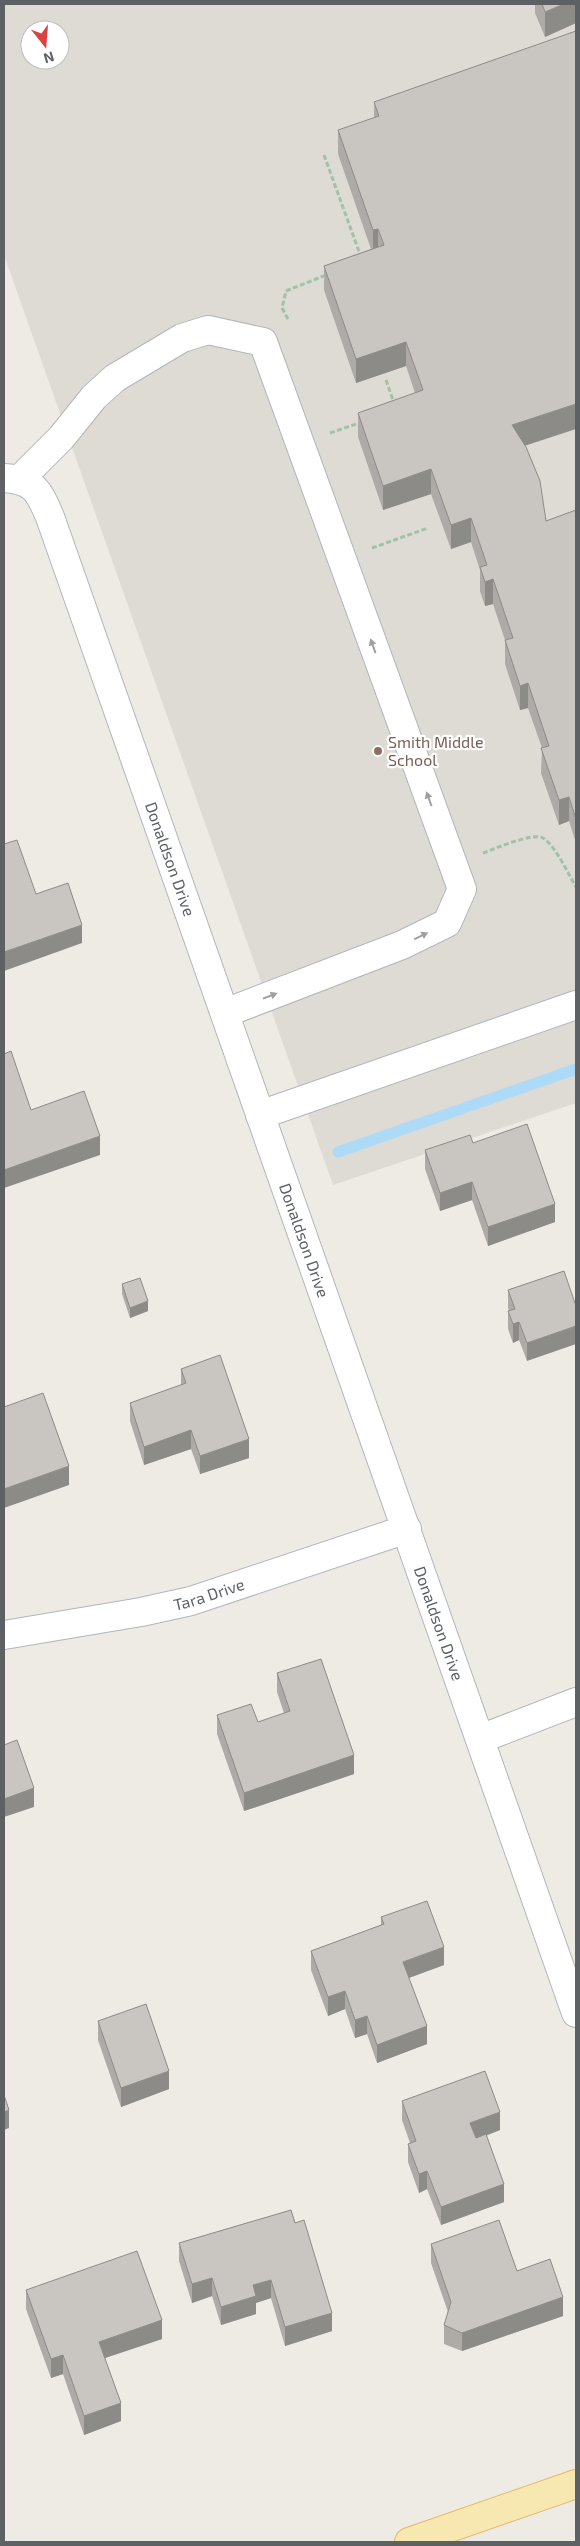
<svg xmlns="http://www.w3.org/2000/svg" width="580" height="2546" font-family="'Exo 2',sans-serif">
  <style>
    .education { fill: #dedad4; fill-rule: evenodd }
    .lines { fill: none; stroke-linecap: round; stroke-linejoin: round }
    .stream { stroke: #addbf7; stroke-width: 11 }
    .minor-casing { stroke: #b2b6b9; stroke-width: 30 }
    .major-casing { stroke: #e4b969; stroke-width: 30 }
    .path { stroke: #9ec3a6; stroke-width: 3; stroke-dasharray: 5 2.5; stroke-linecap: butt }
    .minor { stroke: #fff; stroke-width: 28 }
    .major { stroke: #f7e7b1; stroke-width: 28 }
    .wall { fill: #adaaa7 }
    .shaded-wall { fill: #8d8b88 }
    .building { fill: #c9c6c2; stroke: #8d8b88 }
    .oneway { fill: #9ea0a2 }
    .education-dot { fill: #8d6e63; stroke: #fff; stroke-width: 2 }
    .labels { text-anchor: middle; stroke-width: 4.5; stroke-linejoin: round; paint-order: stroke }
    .education-label { font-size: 16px; fill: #785e54; stroke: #fff; text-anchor: start }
    .street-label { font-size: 16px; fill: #5d6164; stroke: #fff }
  </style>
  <rect width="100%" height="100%" fill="#eeebe5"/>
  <path class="education" d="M4,4H576V1103L333,1185L4,255ZM30,30H60V60H30Z"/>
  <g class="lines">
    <polyline class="stream" points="338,1152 576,1069"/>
    <defs>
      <g id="minor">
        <path id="s1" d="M4,478C34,480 39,491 50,517L576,2013"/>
        <polyline points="20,479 61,438 94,397 115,378 182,338 208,330 263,342 462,889 447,923 402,945 225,1013"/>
        <polyline points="260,1115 576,1005"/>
        <path id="s2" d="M4,1635L141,1612L191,1601L407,1529"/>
        <polyline points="480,1739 576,1702"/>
      </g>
      <polyline id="major" points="409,2542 576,2484"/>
    </defs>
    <use href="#minor" class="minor-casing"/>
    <use href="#major" class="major-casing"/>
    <g class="path">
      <polyline points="324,155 361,257"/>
      <polyline points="288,319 282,308 286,291 326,275"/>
      <polyline points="386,380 394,403"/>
      <polyline points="330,433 362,422"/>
      <polyline points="372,548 428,528"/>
      <path d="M483,853C495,849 532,832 543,838C555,845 569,875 576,887"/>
    </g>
    <use href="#minor" class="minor"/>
    <use href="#major" class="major"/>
  </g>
  <g class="wall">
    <polygon points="535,4 576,4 576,23 545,37 535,13"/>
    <polygon points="374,102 525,446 546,521 576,510 576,843 569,821 559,825 541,773 542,748 528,708 520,710 505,664 505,640 493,604 485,606 480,591 480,570 471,542 451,549 431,494 383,510 358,437 358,413 415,393 406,366 356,383 324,290 324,266 371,249 338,154 338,130 374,118"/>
    <polygon points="473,1143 555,1222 488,1246 472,1200 440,1211 425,1169 425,1150"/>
    <polygon points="564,1271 527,1361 519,1340 513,1343 508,1329 508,1311 509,1310 508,1308 508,1290"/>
    <polygon points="122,1284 148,1311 130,1318 122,1294"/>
    <polygon points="181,1369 249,1458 200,1474 191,1449 144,1465 130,1421 130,1403 181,1385"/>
    <polygon points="277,1673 354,1774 244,1811 217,1734 217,1715 258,1722 284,1713 277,1692"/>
    <polygon points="381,1917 444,1965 409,1978 427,2044 377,2063 367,2034 355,2038 345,2009 328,2016 311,1970 311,1951 381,1925"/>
    <polygon points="98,2021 169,2089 121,2107 98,2040"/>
    <polygon points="402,2101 500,2130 486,2136 504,2202 441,2225 427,2189 419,2193 408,2162 408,2144 410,2143 402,2120"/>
    <polygon points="291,2210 332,2331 285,2346 271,2298 256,2303 256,2314 221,2325 212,2296 192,2303 179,2261 179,2243"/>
    <polygon points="431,2244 517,2271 563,2316 462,2351 444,2344 444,2325 448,2312 431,2263"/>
    <polygon points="26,2290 162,2339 105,2358 121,2421 84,2435 63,2374 51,2378 26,2309"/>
  </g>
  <g class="shaded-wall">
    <polygon points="564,4 576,4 576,23 545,37 545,12"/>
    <polygon points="378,229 378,253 373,255 373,230"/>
    <polygon points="406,342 406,366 356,383 356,359"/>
    <polygon points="576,404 576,429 512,450 512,425"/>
    <polygon points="431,469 431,494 383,510 383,486"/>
    <polygon points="471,518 471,542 451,549 451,525"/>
    <polygon points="493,579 493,604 485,606 485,582"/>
    <polygon points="528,683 528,708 520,710 520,686"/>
    <polygon points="569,797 569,821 559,825 559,800"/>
    <polygon points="82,925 82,943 4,971 4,952"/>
    <polygon points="100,1136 100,1155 4,1188 4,1170"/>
    <polygon points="472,1182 472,1200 440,1211 440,1193"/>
    <polygon points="555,1204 555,1222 488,1246 488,1227"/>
    <polygon points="148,1301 148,1311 130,1318 130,1308"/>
    <polygon points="519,1322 519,1340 513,1343 513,1324"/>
    <polygon points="576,1326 576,1344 527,1361 527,1343"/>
    <polygon points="191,1430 191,1449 144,1465 144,1447"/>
    <polygon points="249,1439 249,1458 200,1474 200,1456"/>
    <polygon points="69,1466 69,1485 4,1508 4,1489"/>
    <polygon points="354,1755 354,1774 244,1811 244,1793"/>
    <polygon points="34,1788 34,1807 4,1817 4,1799"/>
    <polygon points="444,1947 444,1965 403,1980 403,1962"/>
    <polygon points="345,1991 345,2009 328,2016 328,1997"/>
    <polygon points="367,2016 367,2034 355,2038 355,2020"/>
    <polygon points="427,2026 427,2044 377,2063 377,2045"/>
    <polygon points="169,2071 169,2089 121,2107 121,2088"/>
    <polygon points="9,2110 9,2128 4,2130 4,2112"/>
    <polygon points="500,2112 500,2130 470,2141 470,2123"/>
    <polygon points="427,2171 427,2189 419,2193 419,2174"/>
    <polygon points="504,2184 504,2202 441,2225 441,2207"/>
    <polygon points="212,2278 212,2296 192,2303 192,2284"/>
    <polygon points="271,2280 271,2298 256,2303 256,2314 221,2325 221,2307 253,2285"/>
    <polygon points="563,2297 563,2316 462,2351 462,2333"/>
    <polygon points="332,2313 332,2331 285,2346 285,2327"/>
    <polygon points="162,2320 162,2339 99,2360 99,2342"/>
    <polygon points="63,2355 63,2374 51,2378 51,2359"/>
    <polygon points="121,2403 121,2421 84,2435 84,2416"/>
  </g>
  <g class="building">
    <polygon points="542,4 564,4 545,12"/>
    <polygon points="576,31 576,404 512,425 526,447 540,481 546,521 576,510 576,819 569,797 559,800 541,748 549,746 528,683 520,686 505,640 513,638 493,579 485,582 480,567 487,565 471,518 451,525 431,469 383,486 358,413 423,390 406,342 356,359 324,266 384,245 378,229 373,230 338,130 379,116 374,102"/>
    <polygon points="17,840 36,894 68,883 82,925 4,952 4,844"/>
    <polygon points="11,1051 31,1110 84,1091 100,1136 4,1170 4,1054"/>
    <polygon points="527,1124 555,1204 488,1227 472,1182 440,1193 425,1150 470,1135 473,1143"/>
    <polygon points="564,1271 576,1306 576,1326 527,1343 519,1322 513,1324 508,1311 515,1309 508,1290"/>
    <polygon points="140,1278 148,1301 130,1308 122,1284"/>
    <polygon points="220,1355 249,1439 200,1456 191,1430 144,1447 130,1403 186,1383 181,1369"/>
    <polygon points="43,1393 69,1466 4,1489 4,1407"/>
    <polygon points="321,1659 354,1755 244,1793 217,1715 251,1704 258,1722 290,1711 277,1673"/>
    <polygon points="17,1740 34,1788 4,1799 4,1745"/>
    <polygon points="427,1901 444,1947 403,1962 427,2026 377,2045 367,2016 355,2020 345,1991 328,1997 311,1951 384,1924 381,1917"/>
    <polygon points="146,2004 169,2071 121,2088 98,2021"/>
    <polygon points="485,2071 500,2112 470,2123 476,2138 486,2134 504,2184 441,2207 427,2171 419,2174 408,2144 416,2141 402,2101"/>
    <polygon points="4,2095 9,2110 4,2112"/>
    <polygon points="291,2210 295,2223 304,2220 332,2313 285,2327 271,2280 253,2285 256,2296 221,2307 212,2278 192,2284 179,2243"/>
    <polygon points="499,2220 517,2271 550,2259 563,2297 462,2333 444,2325 451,2302 431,2244"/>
    <polygon points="137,2251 162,2320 99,2342 121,2403 84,2416 63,2355 51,2359 26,2290"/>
  </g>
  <defs><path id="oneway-solid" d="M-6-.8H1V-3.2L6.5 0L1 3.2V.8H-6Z" transform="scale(1.25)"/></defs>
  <g class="oneway">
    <use href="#oneway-solid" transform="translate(373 646) rotate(-110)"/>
    <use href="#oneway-solid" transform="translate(429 799) rotate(-110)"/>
    <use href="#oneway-solid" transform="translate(421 936) rotate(-26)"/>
    <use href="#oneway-solid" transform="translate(270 996) rotate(-21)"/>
  </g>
  <circle class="education-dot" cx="378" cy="751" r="5"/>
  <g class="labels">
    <g class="education-label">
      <text x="388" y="748">Smith Middle<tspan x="388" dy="18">School</tspan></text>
    </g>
    <g class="street-label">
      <text dy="6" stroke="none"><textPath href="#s1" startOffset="428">Donaldson Drive</textPath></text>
      <text dy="6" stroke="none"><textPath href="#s1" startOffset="832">Donaldson Drive</textPath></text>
      <text dy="6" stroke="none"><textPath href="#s2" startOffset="209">Tara Drive</textPath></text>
      <text dy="6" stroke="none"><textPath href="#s1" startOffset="1238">Donaldson Drive</textPath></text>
    </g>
  </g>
  <rect width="580" height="2546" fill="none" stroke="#5d6164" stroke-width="10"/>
  <g transform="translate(45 45) rotate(163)"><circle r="24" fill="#ffffff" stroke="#bec0c1"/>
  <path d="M0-4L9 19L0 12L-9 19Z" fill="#d84341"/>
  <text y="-8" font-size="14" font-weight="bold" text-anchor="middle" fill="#5d6164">N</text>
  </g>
</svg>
